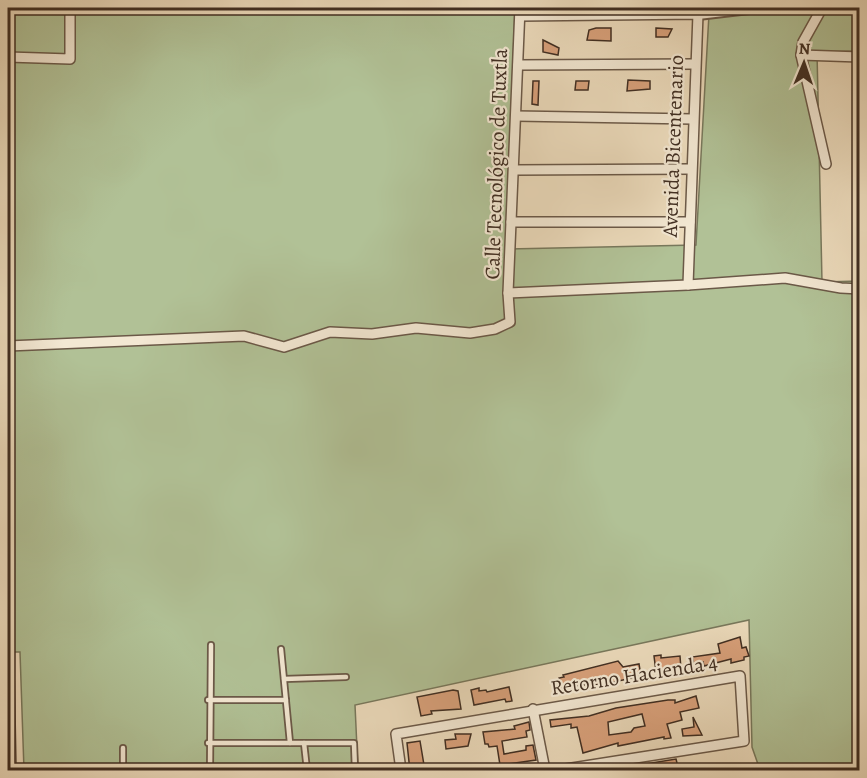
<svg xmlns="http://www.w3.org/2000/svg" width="867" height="778" font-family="Alegreya,serif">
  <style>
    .green { fill: #b1c196; stroke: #78785c; stroke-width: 1.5 }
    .building { fill: #d9a17b; stroke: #402e22; stroke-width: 1.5; fill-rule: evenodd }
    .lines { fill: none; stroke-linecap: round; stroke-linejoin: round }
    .service-casing { stroke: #6b5948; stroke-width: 8 }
    .minor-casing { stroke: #6b5948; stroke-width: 12 }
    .tertiary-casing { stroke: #6b5948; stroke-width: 14 }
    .service { stroke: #f3e8d3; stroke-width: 4.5 }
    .minor { stroke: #f3e8d3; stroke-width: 9 }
    .tertiary { stroke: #f3e8d3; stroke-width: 10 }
    .labels { text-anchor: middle; stroke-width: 4.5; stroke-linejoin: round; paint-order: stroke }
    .street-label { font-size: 21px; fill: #402e22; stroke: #f3e8d3 }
  </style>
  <rect width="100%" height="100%" fill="#ecdbbc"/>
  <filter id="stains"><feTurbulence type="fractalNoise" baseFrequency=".00333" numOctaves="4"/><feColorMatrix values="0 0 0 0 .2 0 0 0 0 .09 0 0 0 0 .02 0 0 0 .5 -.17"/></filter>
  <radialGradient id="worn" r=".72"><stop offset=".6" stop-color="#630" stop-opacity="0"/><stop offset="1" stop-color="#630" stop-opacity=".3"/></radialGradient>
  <polygon class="green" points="8,8 515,8 506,249 696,245 709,14 766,8 859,8 859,51 817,52 822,282 859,281 859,770 760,770 752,747 749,620 355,705 358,770 24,770 20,652 8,652"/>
  <g class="building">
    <polygon points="596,28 611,28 611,41 587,40 589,30"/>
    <polygon points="656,28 672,29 668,37 656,37"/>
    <polygon points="543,40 559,48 558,55 543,52"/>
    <polygon points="628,80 650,81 650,89 627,91"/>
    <polygon points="533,81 539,81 538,105 532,104"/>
    <polygon points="576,81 589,81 588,90 575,90"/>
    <polygon points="740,637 742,648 746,647 749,656 744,657 744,660 731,663 731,659 704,666 703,662 694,664 692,657 720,653 718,644"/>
    <polygon points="661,655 661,658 680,656 681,669 656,672 654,656"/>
    <polygon points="618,661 623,667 639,664 641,676 605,684 581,685 562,689 559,678 564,677 563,675"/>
    <polygon points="509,687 512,701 506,702 505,699 474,705 471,690 479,688 479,691 486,690 487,692"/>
    <polygon points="453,690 458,691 461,709 431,711 432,714 421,716 417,697"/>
    <path d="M696,696L699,708L680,712L682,720L667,724L671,738L664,739V737L618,746V743L583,753L577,727L571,728V724L551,727L550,720L589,716L616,708L668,700H675V703ZM642,714L645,726L634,728L631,732L609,735L608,722Z"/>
    <polygon points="693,717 702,735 683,736 682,729 694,727"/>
    <polygon points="529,722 530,730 526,731 527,737 502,741 504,754 526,750 526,746 533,745 536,760 500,765 497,746 489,747 488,744 485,744 483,732 515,729 514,726"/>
    <polygon points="455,734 471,734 468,746 446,749 445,740 456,739"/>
    <polygon points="420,741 425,771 410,771 407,743"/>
    <polygon points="676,759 679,771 628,771 627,767"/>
  </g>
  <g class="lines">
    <defs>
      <g id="service">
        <polyline points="281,649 290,743"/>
        <polyline points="284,679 346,677"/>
        <polyline points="208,700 286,700"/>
        <polyline points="208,743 354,743 355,770"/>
        <polyline points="304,743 307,770"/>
        <polyline points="123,770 123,748"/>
        <polyline points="210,770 211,645"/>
      </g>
      <g id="minor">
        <polyline points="822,8 803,42 801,55 826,164"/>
        <polyline points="520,16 698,14 688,285"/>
        <polyline points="801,55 860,57"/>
        <polyline points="8,57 70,59 70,8"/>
        <polyline points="518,65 695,64"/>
        <polyline points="516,116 693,119"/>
        <polyline points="515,170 691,169"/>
        <polyline points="511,222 690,222"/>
        <polyline points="508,293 688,285 785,278 841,288 860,289"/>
        <polyline points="8,346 244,336 284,347 330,332 372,334 416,328 470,333 495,329 510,322 508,293 520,8"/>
        <polyline points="8,632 11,770"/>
        <polyline points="533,709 545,770"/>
        <polyline points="401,770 396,734 740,676 744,741 559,770"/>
      </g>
      <polyline id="tertiary" points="698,8 698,14 749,8"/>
    </defs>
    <use href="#service" class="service-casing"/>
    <use href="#minor" class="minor-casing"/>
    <use href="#tertiary" class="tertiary-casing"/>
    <use href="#service" class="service"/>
    <use href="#minor" class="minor"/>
    <use href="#tertiary" class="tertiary"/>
  </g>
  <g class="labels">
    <g class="street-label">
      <text transform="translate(673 146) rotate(-88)" y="7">Avenida Bicentenario</text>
      <text transform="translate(496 164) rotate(-88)" y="7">Calle Tecnológico de Tuxtla</text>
      <text transform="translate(634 675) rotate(-9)" y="7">Retorno Hacienda 4</text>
    </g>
  </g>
  <rect width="867" height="778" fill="none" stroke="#ecdbbc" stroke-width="30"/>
  <rect x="9" y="9" width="849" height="760" fill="none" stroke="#402e22" stroke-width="3"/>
  <rect x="15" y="15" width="837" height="748" fill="none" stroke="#402e22" stroke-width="1.5"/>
  <g transform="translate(804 63) rotate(2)" stroke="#f3e8d3" stroke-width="4.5" paint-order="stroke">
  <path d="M0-4.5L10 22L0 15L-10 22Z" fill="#402e22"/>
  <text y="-9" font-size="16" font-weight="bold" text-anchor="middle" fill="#402e22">N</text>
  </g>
  <rect width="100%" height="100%" filter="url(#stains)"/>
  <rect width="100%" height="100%" fill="url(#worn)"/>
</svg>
